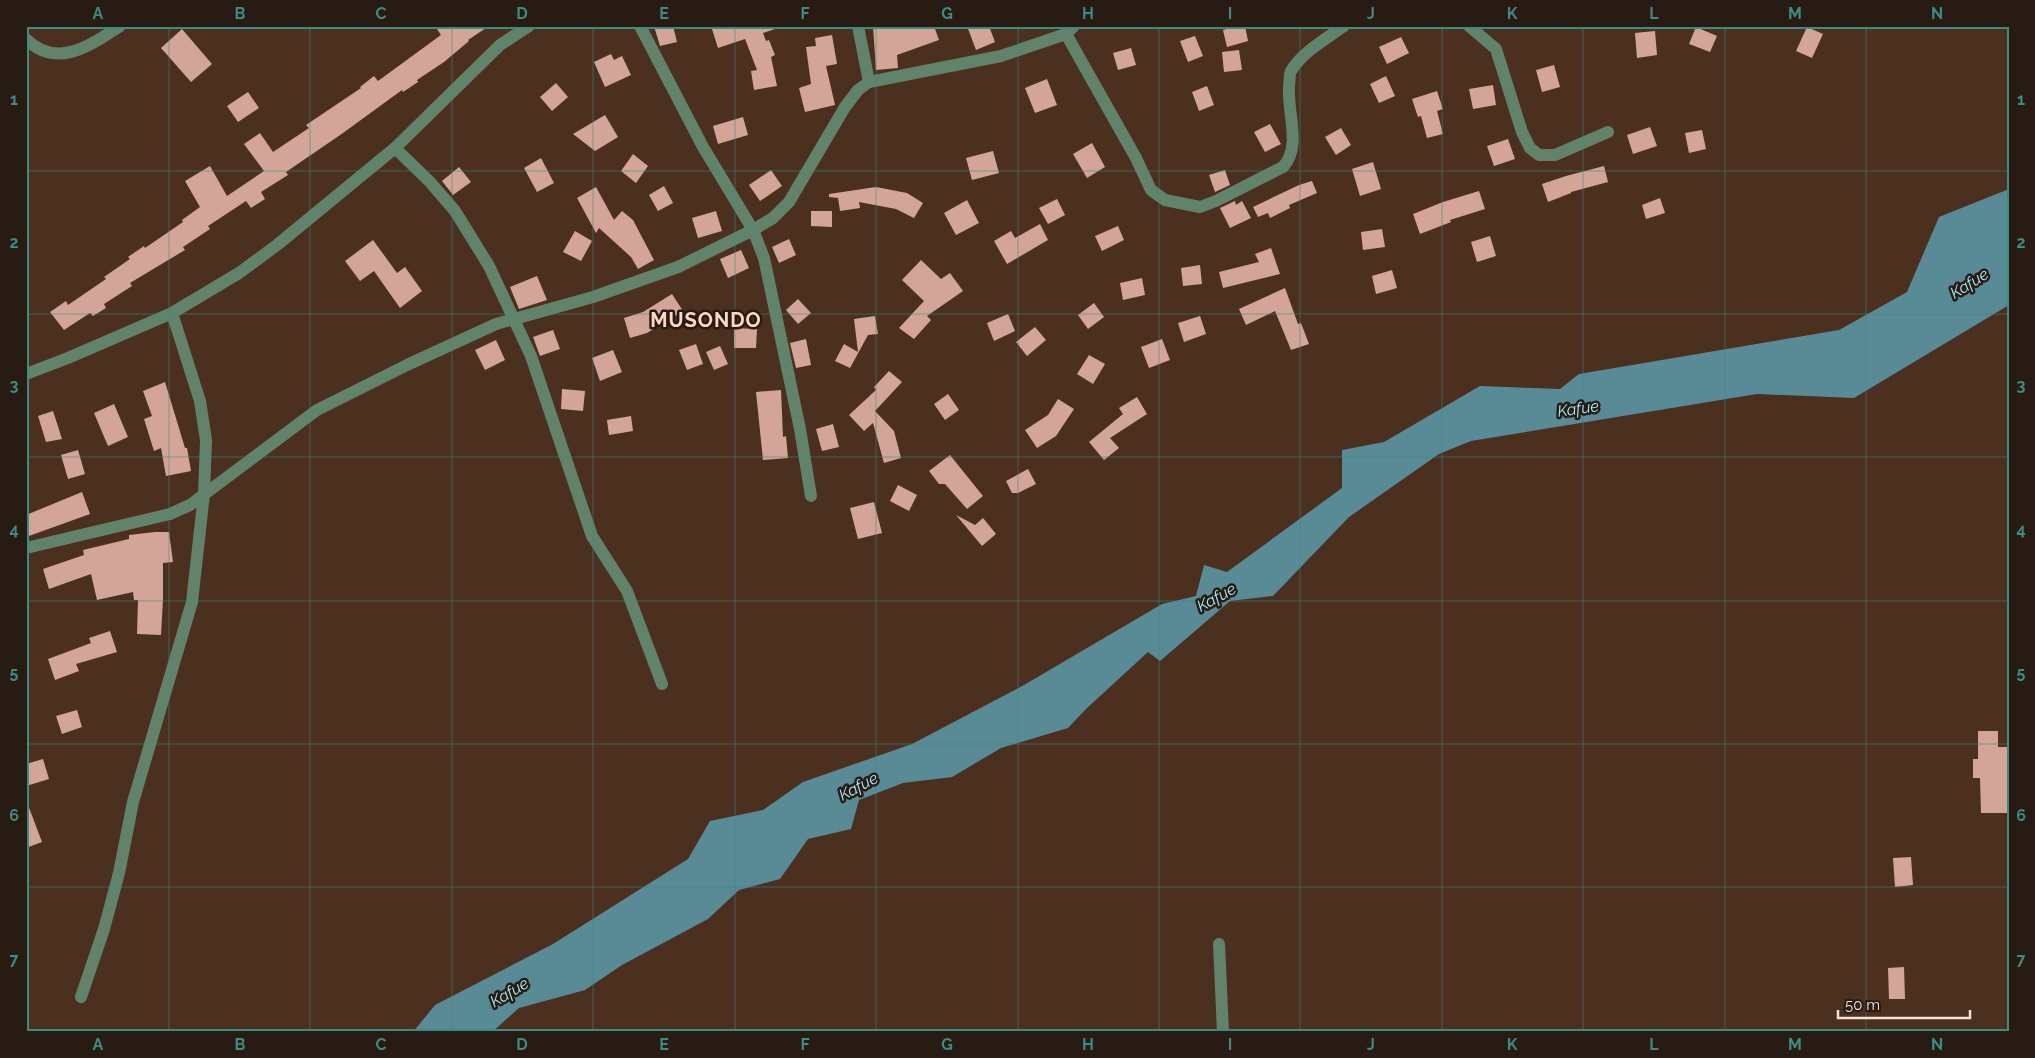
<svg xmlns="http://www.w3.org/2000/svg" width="2035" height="1058" font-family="Raleway,sans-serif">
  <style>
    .water { fill: #588b96 }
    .building { fill: #d3a598 }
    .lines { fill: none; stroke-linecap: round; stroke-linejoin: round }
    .minor { stroke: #61836b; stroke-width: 12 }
    .grid { fill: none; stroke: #3d8c83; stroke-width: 1; stroke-opacity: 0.55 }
    .labels { text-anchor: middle; stroke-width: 5; stroke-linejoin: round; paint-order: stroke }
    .water-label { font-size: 16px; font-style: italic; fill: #aaeefb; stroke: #281b14 }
    .district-label { font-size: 20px; font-weight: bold; letter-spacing: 1px; fill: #fbd7c4; stroke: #281b14 }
    .neatline { fill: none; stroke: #3d8c83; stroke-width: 2 }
    .grid-label { font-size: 16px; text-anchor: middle; font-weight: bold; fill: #3d8c83 }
  </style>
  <rect width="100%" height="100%" fill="#4b3020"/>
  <polygon class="water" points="2009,189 2009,305 1854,398 1757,394 1471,441 1439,454 1349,517 1273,596 1230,601 1160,661 1148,652 1086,709 1068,728 1001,748 952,777 903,783 859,800 851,829 808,839 780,879 739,890 708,919 622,965 585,990 519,1008 492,1032 413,1032 435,1005 553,944 688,859 710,821 763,810 803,782 912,744 1024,685 1162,604 1196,596 1204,565 1227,572 1342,488 1342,450 1384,442 1480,386 1560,389 1579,374 1839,330 1907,292 1939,217"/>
  <g class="building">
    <polygon points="435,26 489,26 468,40 469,41 444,62 417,80 418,82 403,92 402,90 343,133 286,172 288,175 261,192 265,199 251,208 246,201 208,226 210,229 183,247 185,250 130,283 132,286 104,304 106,308 93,316 90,313 64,330 50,312 66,301 68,305 106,279 104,277 130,259 128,257 144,246 145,248 183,222 182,220 200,207 185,181 210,166 227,196 264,171 244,144 260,133 273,152 309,128 306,125 361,88 360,87 374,76 378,81 441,35"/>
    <polygon points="654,26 673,26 677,42 660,46"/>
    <polygon points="711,26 775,26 775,29 763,33 766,41 769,40 775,55 771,57 777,86 754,90 751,71 757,70 745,39 718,48"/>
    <polygon points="873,26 934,26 939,40 897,55 898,68 876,70"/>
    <polygon points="967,26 989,26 995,42 976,50"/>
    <polygon points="1238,26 1245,26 1248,41 1227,47 1223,30"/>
    <polygon points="1696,27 1717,36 1710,52 1689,44"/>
    <polygon points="1807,27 1823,34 1812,58 1796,51"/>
    <polygon points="182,29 212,64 191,82 161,48"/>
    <polygon points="1655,31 1657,55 1637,58 1635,33"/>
    <polygon points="832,35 837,64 826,66 835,105 805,112 799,88 811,84 806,47 816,46 815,38"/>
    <polygon points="1195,36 1203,56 1188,62 1180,41"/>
    <polygon points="1401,37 1409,53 1387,64 1379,47"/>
    <polygon points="1131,48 1136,65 1118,70 1113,53"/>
    <polygon points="1239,50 1242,70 1224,72 1222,52"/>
    <polygon points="611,54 614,60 622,56 631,75 605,87 594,62"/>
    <polygon points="1554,65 1560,87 1542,92 1536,70"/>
    <polygon points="1386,76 1395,96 1379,103 1370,84"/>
    <polygon points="1047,79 1057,105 1035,113 1025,88"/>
    <polygon points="556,83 568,97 552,111 540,97"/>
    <polygon points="1493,85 1496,105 1473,109 1469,89"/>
    <polygon points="1207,86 1214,105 1199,111 1192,92"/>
    <polygon points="1437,91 1443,109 1437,111 1443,134 1427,138 1421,116 1418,117 1412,99"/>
    <polygon points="248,92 259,108 238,122 227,106"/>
    <polygon points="605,115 618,137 595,151 573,134"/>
    <polygon points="743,117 748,135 718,144 713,126"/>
    <polygon points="1270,124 1281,144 1265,152 1254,132"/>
    <polygon points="1650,127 1657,146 1633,154 1627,135"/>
    <polygon points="1341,128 1351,145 1336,155 1325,137"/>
    <polygon points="1702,130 1706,149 1689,153 1685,133"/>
    <polygon points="1508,139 1515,159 1494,166 1487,146"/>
    <polygon points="1092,143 1105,167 1087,178 1073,154"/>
    <polygon points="993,151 999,173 972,180 966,158"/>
    <polygon points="633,154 648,166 636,183 621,171"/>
    <polygon points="541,158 554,183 537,192 524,168"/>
    <polygon points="1373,162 1381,189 1360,196 1352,169"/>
    <polygon points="1604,166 1608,182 1571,192 1571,193 1548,202 1542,184 1566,176"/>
    <polygon points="459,167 471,182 453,195 442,181"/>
    <polygon points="771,170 782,186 760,201 749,185"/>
    <polygon points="1225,170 1230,185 1215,192 1209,175"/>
    <polygon points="1312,181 1317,193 1289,205 1290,208 1270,218 1268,213 1258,217 1253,207 1299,185"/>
    <polygon points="664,186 673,203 658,211 649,195"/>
    <polygon points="596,187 614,220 622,211 633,220 654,260 638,269 631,257 599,228 596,233 577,198"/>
    <polygon points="876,187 907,193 923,203 914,218 896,209 859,202 860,208 840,211 838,198 829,197 829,194"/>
    <polygon points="1479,191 1485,209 1450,220 1451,222 1420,234 1413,214 1443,202"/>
    <polygon points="1660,198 1665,213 1646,219 1642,205"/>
    <polygon points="1057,199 1065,215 1048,224 1039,208"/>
    <polygon points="967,200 979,223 956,235 944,213"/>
    <polygon points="1235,201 1236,205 1242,201 1251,218 1230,228 1220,208"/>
    <polygon points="716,211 722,231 698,238 692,218"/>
    <polygon points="811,211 832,211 832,227 811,226"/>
    <polygon points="1040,224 1048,240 1007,264 994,241 1011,231 1015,238"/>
    <polygon points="1118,226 1124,240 1102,251 1095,236"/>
    <polygon points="1382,229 1385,247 1363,250 1361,232"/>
    <polygon points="575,231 592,241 581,261 563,252"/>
    <polygon points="1490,236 1496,256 1477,262 1471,242"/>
    <polygon points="789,239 796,255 779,263 772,247"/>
    <polygon points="373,240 397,273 405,267 422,291 400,308 374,271 360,281 345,261"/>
    <polygon points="1271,248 1280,274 1223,288 1219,272 1259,262 1255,254"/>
    <polygon points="741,250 749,268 728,278 720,259"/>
    <polygon points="921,260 941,279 950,273 963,291 927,316 931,320 914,339 899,328 924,301 902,280"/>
    <polygon points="1200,265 1202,284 1183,286 1181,268"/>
    <polygon points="1392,270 1397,288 1376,294 1372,276"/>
    <polygon points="537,276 547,300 519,309 510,287"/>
    <polygon points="1142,278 1145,295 1123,300 1120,283"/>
    <polygon points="1285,288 1298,324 1301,323 1309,344 1291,350 1275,311 1246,325 1239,309"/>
    <polygon points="672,294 683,311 647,333 630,338 624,318 643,312"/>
    <polygon points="798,299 811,313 798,324 786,310"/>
    <polygon points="1094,303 1104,317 1088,329 1078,315"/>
    <polygon points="1008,314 1015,331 994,341 987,323"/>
    <polygon points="875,316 878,334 868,335 850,368 835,361 844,344 858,352 854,319"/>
    <polygon points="1200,316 1206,334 1184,342 1178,323"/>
    <polygon points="1035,327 1046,340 1027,356 1016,342"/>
    <polygon points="734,328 757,329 756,348 734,348"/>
    <polygon points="553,330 560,349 540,356 533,337"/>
    <polygon points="806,339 811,365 796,368 790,343"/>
    <polygon points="1162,339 1170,360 1149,368 1141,347"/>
    <polygon points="496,340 505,360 485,370 475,350"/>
    <polygon points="696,344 703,364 687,370 679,350"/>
    <polygon points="720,346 728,364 714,370 706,352"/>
    <polygon points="613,350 622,372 600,381 592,358"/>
    <polygon points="1089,355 1105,364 1093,384 1077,374"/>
    <polygon points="889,371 902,382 875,411 894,431 901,458 884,463 873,423 864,431 849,415 876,390 874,387"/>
    <polygon points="165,382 185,448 187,448 191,471 166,476 161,448 154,451 144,419 152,416 143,391"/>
    <polygon points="562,389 585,391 583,411 561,409"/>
    <polygon points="781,390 783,437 786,436 788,458 763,460 756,392"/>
    <polygon points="948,394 959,410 945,420 934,404"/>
    <polygon points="1137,397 1147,414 1110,438 1119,448 1104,460 1089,442 1123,414 1119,408"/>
    <polygon points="1058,399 1074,409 1056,436 1037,448 1025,430 1048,415"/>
    <polygon points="114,404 128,437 108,446 94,413"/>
    <polygon points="53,411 62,439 46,442 38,416"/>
    <polygon points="631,416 633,431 609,435 607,420"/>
    <polygon points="833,424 839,447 822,451 816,429"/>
    <polygon points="78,450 85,474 68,479 61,455"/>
    <polygon points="950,455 983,496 967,509 945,484 939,484 929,471"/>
    <polygon points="1028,469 1036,484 1018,493 1012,493 1006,481"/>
    <polygon points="898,485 917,495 909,511 890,501"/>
    <polygon points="82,492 90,514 26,537 26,515"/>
    <polygon points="874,502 882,533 858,539 850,508"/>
    <polygon points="956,515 975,525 983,518 996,534 982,546"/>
    <polygon points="155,532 169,532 173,562 163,563 163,599 161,635 137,634 138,600 134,600 133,592 97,600 91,574 49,589 43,569 84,555 83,550 129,539 129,535"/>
    <polygon points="110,631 117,652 76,664 79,671 55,680 48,659 91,643 89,638"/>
    <polygon points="77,710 82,727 62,734 56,716"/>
    <polygon points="1978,731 1998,731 1998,747 2009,747 2009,813 1981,813 1980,778 1973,778 1973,759 1978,759"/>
    <polygon points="43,759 49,779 26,786 26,764"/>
    <polygon points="26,805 28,805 42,842 26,848"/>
    <polygon points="1911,857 1913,885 1895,887 1893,858"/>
    <polygon points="1904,967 1905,999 1889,999 1888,968"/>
  </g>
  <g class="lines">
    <g class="minor">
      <polyline points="640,26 703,147 753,230 764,258 800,429 811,496"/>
      <polyline points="1469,26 1496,49 1522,132 1530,148 1539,155 1555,155 1608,132"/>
      <path d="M1066,34L1136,158L1151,190L1165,200L1200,207L1216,201L1283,167C1302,147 1287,112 1289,86C1290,81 1289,75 1291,71C1302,52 1326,39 1344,26"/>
      <path d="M26,39C57,70 91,45 120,26"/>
      <polyline points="869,82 1001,56 1066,34 1074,26"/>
      <polyline points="395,148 430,182 455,211 489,266 531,356 592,536 627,591 662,684"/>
      <polyline points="26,374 68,358 172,313 239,273 277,245 395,148 500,45 529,26"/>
      <polyline points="26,548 170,514 190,505 317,410 407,365 496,324 593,297 678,267 753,230 773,218 789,202 845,107 858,90 869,82 858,26"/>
      <polyline points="1219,944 1223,1032"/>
      <polyline points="81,997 104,929 119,873 133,802 192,602 204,494 206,440 200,401 172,313"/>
    </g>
  </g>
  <path class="grid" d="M169,26V1032M310,26V1032M452,26V1032M593,26V1032M735,26V1032M876,26V1032M1018,26V1032M1159,26V1032M1300,26V1032M1442,26V1032M1583,26V1032M1725,26V1032M1866,26V1032M26,171H2009M26,314H2009M26,457H2009M26,601H2009M26,744H2009M26,887H2009"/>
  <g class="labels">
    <g class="water-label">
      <text transform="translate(1969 283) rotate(-32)" y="6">Kafue</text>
      <text transform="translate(1578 408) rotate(-8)" y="6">Kafue</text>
      <text transform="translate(1216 597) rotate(-29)" y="6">Kafue</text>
      <text transform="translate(858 786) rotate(-28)" y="6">Kafue</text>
      <text transform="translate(509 992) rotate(-31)" y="6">Kafue</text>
    </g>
    <g class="district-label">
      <text x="706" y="327">MUSONDO</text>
    </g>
  </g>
  <rect width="2035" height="1058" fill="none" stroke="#281b14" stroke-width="55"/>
  <path d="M1838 1010v8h132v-8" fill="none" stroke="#f4e2d8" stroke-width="2.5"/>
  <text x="1845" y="1010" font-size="15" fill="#f4e2d8" stroke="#281b14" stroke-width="4" paint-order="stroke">50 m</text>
  <rect x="28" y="28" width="1980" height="1002" class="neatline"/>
  <g class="grid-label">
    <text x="98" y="19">A</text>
    <text x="240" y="19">B</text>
    <text x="381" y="19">C</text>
    <text x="522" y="19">D</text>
    <text x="664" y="19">E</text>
    <text x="805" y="19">F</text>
    <text x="947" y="19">G</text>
    <text x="1088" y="19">H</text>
    <text x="1230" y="19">I</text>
    <text x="1371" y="19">J</text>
    <text x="1512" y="19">K</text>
    <text x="1654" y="19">L</text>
    <text x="1795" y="19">M</text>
    <text x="1937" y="19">N</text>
    <text x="14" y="105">1</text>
    <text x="2021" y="105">1</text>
    <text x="14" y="248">2</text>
    <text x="2021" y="248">2</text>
    <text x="14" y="391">3</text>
    <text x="2021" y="391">3</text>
    <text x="14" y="535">4</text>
    <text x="2021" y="535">4</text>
    <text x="14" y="678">5</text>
    <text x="2021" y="678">5</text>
    <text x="14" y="821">6</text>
    <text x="2021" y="821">6</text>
    <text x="14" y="965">7</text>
    <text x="2021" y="965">7</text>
    <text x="98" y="1050">A</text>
    <text x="240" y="1050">B</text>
    <text x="381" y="1050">C</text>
    <text x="522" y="1050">D</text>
    <text x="664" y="1050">E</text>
    <text x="805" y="1050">F</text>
    <text x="947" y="1050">G</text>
    <text x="1088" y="1050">H</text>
    <text x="1230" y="1050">I</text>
    <text x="1371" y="1050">J</text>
    <text x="1512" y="1050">K</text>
    <text x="1654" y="1050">L</text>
    <text x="1795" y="1050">M</text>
    <text x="1937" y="1050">N</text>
  </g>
</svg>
